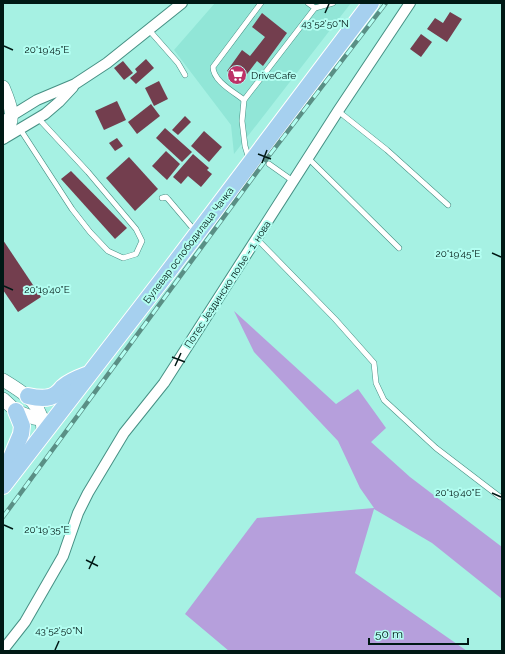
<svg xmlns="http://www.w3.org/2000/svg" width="505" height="654" font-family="Raleway,sans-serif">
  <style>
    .built { fill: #91e6d7 }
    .forest { fill: #b69fdc }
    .building { fill: #733e4e }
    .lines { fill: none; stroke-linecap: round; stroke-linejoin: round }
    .service-casing { stroke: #469084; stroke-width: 6 }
    .minor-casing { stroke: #469084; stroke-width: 12 }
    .tertiary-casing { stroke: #469084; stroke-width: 14 }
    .primary-casing { stroke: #fff; stroke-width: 18 }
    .service { stroke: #fff; stroke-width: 5 }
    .minor { stroke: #fff; stroke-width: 10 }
    .tertiary { stroke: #fff; stroke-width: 13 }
    .primary { stroke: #a6d0ef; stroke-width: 16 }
    .rail-casing { stroke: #5a8f85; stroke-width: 4.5 }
    .rail { stroke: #b3fef1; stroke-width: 3; stroke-dasharray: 9; stroke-linecap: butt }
    .ticks { fill: none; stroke: #001915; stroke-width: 1.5 }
    .labels { text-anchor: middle; stroke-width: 4; stroke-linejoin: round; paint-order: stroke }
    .poi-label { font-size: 10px; fill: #001915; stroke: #b3fef1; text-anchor: start }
    .street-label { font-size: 10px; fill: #001915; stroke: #b3fef1 }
    .ticks-label { font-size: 10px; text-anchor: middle; fill: #001915; stroke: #b3fef1; stroke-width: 4; stroke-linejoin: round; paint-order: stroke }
  </style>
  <rect width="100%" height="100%" fill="#a6f1e3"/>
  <polygon class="built" points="215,3 351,3 234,154 231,125 174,50"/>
  <polygon class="forest" points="234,311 336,404 358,389 386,428 371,442 410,477 502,547 502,599 432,543 374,509 355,573 467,651 229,651 185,614 257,518 374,508 360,488 338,441 254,352"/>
  <g class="building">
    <polygon points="450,12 462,19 447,42 427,29 435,18 443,23"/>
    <polygon points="262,13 287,33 263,66 257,61 241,82 227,71 242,50 250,56 265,37 252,27"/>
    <polygon points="421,34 432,42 421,57 410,49"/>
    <polygon points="146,59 154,68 136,84 130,78 137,72 135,69"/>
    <polygon points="123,61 133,73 124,80 114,68"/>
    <polygon points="159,81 168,99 154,106 145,88"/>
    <polygon points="117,101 126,120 104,130 95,111"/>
    <polygon points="151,104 160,116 137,134 128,122"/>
    <polygon points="185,116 191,122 178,135 172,130"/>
    <polygon points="165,128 192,152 182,162 156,138"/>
    <polygon points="204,131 222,147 209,162 191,146"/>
    <polygon points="117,138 123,146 115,151 109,143"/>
    <polygon points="166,151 180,164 167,180 152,166"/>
    <polygon points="193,154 209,168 207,170 212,174 201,187 188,176 181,184 173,177"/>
    <polygon points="129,157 158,189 135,211 106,178"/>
    <polygon points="71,171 127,228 115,239 61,179"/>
    <polygon points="3,240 41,297 18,312 3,290"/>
  </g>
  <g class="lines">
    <defs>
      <g id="service">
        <polyline points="308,3 315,8"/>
        <polyline points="149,30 178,63 185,75"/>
        <path d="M244,100C234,92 213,81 213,67L261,3"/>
        <polyline points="338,111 387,150 448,205"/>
        <polyline points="20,129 72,209 90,232 108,251 123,258 136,254 142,241 136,229 88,172 38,118"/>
        <polyline points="308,158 399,248"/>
        <polyline points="249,159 245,146 242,121 244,100 315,8 333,3"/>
        <polyline points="269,164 293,181"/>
        <polyline points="162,198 166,197 168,199 196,232"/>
        <polyline points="257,239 335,319 374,363 376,383 384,400 436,448 500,497"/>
      </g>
      <g id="minor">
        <polyline points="3,121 37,100 75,84 107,63 182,3"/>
        <polyline points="3,139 45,114 59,102 73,87"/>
        <polyline points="3,650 25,622 63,556 78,513 88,493 124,433 164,383 338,111 410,3"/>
      </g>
      <g id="tertiary">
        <path d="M3,87C11,106 17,119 3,137"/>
        <path d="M3,380C26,394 44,404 43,434"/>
        <polyline points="3,399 16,411 34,418 47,420"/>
      </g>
      <g id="primary">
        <path d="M28,396C37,398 48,400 56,394C59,392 61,389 63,387C70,381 78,378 86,375"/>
        <polyline points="6,478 8,465 21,434 22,426 16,411"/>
        <polyline points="3,486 162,280 371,3"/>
      </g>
    </defs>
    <use href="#service" class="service-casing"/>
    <use href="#minor" class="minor-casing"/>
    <use href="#tertiary" class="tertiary-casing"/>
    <use href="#primary" class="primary-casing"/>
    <use href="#service" class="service"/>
    <use href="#minor" class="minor"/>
    <use href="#tertiary" class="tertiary"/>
    <use href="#primary" class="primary"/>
    <defs>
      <polyline id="rail" points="3,517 265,161 386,3"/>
    </defs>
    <use href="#rail" class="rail-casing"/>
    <use href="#rail" class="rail"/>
  </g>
  <path class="ticks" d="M325,13L329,4M4,46L13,50M258,154L271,159M262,163L267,150M492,253L501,257M4,286L13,290M172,357L185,362M175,366L181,353M492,493L501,497M4,525L13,529M86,560L98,566M89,569L95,556M55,650L59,641"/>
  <defs>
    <symbol id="supermarket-disc" viewBox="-11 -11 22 22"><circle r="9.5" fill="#bd3167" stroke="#b3fef1"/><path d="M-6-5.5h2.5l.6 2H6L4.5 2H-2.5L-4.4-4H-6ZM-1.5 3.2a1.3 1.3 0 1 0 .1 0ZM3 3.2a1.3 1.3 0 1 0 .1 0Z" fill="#fff"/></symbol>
  </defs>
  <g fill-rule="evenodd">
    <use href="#supermarket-disc" x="226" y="64" width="22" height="22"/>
  </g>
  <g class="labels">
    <g class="poi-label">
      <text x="251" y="79">DriveCafe</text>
    </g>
    <g class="street-label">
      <text transform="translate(188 245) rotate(-53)" y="4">Булевар ослободилаца Чачка</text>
      <text transform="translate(227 284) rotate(-57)" y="4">Потес Јездинско поље - 1. нова</text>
    </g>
  </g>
  <g class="ticks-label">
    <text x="325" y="27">43°52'50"N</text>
    <text x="47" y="53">20°19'45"E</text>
    <text x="458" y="257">20°19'45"E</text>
    <text x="47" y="293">20°19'40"E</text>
    <text x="458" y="496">20°19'40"E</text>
    <text x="47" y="533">20°19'35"E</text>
    <text x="59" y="634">43°52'50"N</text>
  </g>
  <rect width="505" height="654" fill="none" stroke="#001915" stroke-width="8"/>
  <path d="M369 638v6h99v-6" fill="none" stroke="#001915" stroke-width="2"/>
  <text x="375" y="638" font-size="12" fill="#001915" stroke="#b3fef1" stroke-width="3" paint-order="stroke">50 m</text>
</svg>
